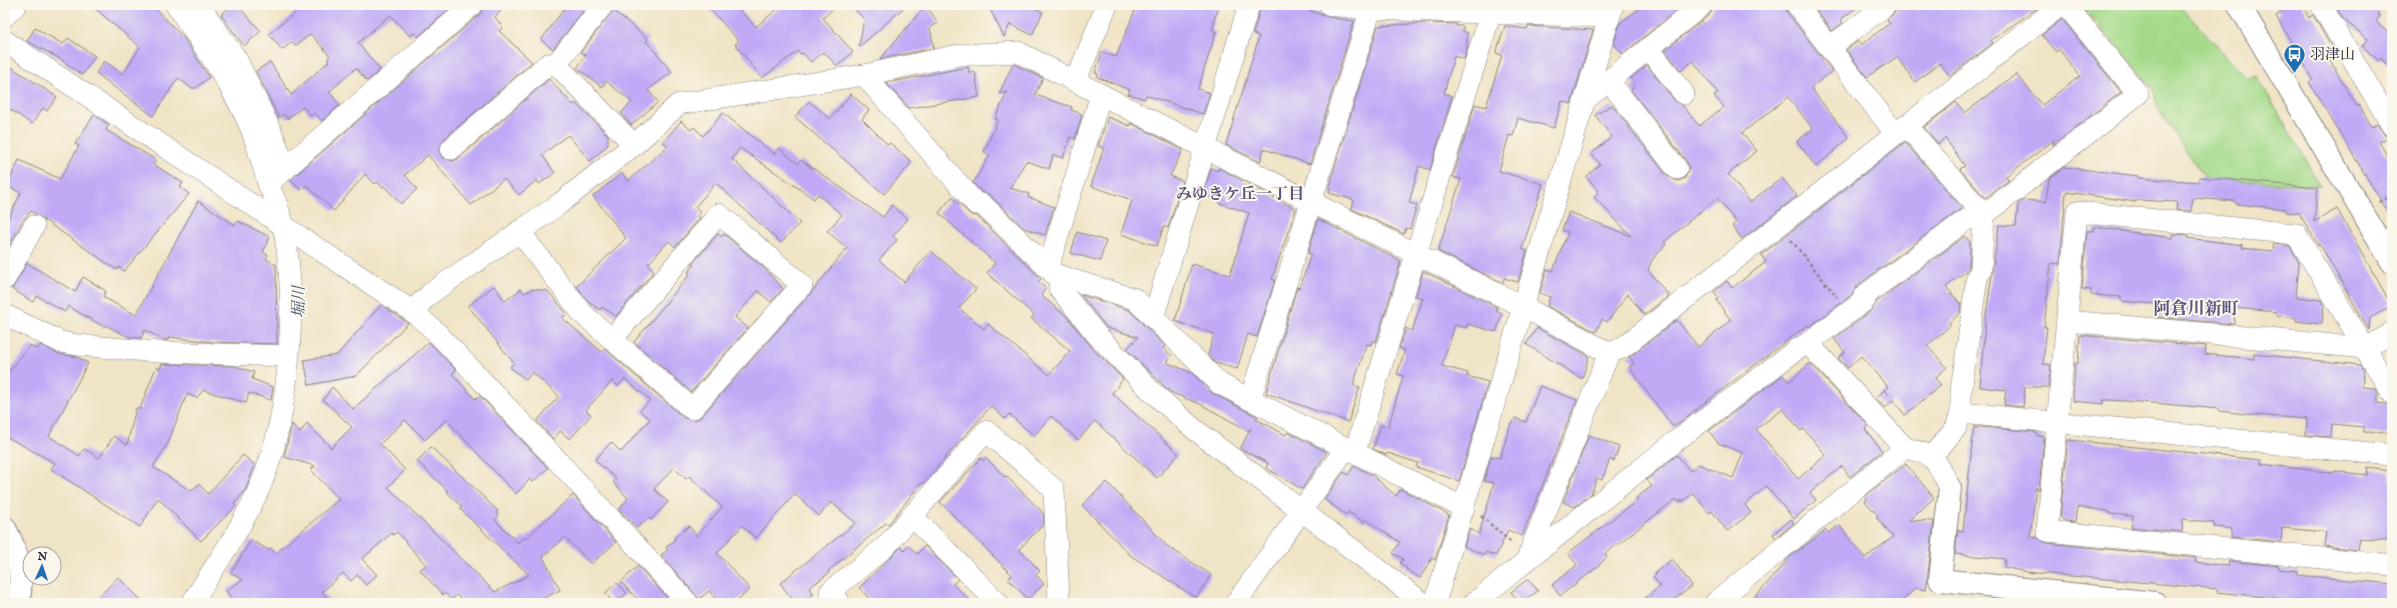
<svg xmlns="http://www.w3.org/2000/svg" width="2397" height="608" font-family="'IM FELL English','Noto Serif JP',serif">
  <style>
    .green { fill: #a5da8a; stroke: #647e62 }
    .building { fill: #c0aaf6; fill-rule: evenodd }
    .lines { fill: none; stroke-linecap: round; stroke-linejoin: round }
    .minor-casing { stroke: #898380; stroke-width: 22 }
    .tertiary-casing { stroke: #898380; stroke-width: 24 }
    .path { stroke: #898380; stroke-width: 2.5; stroke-dasharray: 3 3; stroke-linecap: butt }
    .minor { stroke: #fff; stroke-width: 21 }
    .tertiary { stroke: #fff; stroke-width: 22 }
    .labels { text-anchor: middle; stroke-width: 4; stroke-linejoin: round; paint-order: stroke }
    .poi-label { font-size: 15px; fill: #22223b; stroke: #fbf7ec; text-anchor: start }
    .neighbourhood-label { font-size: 16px; font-weight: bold; fill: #59527c; stroke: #fbf7ec }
    .water-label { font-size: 16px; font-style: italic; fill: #3d5878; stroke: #fbf7ec }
    .quarter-label { font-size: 17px; font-weight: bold; fill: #59527c; stroke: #fbf7ec }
  </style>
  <rect width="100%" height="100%" fill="#fbf7ec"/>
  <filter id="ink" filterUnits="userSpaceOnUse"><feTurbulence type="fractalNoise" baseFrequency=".025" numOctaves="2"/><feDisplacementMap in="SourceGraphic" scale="8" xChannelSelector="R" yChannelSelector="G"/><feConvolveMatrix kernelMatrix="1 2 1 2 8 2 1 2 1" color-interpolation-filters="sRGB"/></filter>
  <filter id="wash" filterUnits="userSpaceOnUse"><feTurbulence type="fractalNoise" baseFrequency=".012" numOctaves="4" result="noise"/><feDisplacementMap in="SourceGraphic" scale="16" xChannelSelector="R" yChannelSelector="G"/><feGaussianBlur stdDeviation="0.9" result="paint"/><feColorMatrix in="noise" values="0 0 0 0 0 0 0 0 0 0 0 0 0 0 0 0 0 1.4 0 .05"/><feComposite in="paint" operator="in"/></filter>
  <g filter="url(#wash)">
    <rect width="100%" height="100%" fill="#f0e4c6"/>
    <polygon class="green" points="2081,5 2180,5 2248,80 2257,76 2320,186 2205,178 2158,109 2152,87"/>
    <g id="blocks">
      <g class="building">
        <polygon points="91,5 152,5 183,37 209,77 196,88 191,88 178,78 153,116 96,73 104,61 123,74 140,47"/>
        <polygon points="231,5 237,5 261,31 244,46 221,15"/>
        <polygon points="304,5 454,5 418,37 414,33 410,36 390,15 358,43 380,70 367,81 356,68 329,92 340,105 322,121 314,113 311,116 303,107 287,119 284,114 279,118 256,71 270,62 291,95 329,61 327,59 330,56 311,34 295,46 292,42 282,50 269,34"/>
        <polygon points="484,5 506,5 495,17 503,27 499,31 532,62 443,140 439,151 442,157 453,161 459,158 549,79 573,105 575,103 608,135 608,145 590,161 568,135 542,155 555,173 539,184 537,180 519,195 504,179 471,205 428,155 405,175 417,189 401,204 384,186 382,187 377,182 375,184 365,174 334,211 306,185 301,190 290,180 480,14"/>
        <polygon points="567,5 588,5 553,49 541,40"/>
        <polygon points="706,5 735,5 756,27 782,5 837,5 823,18 853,52 837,66 824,52 811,62 803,53 800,54 798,51 762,78 735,44 739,41"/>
        <polygon points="851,5 907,5 859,47 864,19"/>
        <polygon points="926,5 938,23 930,28 934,48 880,59"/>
        <polygon points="988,5 1028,5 1043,12 1032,35 1010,24 1004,37"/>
        <polygon points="1137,5 1220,5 1213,22 1215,22 1212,30 1216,32 1198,89 1210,93 1203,114 1146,95 1145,99 1128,94 1130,90 1097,77 1098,74 1095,73 1102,52 1116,57"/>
        <polygon points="1261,5 1284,5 1294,8 1295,5 1328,17 1354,21 1310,164 1264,149 1260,162 1226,145 1256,47 1259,36 1253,34"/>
        <polygon points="1644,5 1683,5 1623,54 1614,44 1620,23"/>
        <polygon points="1715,5 1785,5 1787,12 1832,71 1811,88 1849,138 1816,167 1797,141 1813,129 1788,97 1742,133 1757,151 1728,174 1750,202 1782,178 1797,196 1742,239 1732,226 1736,222 1717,198 1664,242 1666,244 1652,260 1648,270 1669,296 1644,315 1628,294 1607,322 1602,319 1596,332 1547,306 1550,297 1540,293 1547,269 1553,271 1568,232 1562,230 1569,212 1631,236 1594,197 1599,191 1586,177 1600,164 1591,154 1612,137 1595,115 1612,105 1667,176 1678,181 1685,178 1689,168 1687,162 1631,90 1635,84 1631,78 1647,65 1675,101 1683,106 1699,126 1724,107 1714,96 1718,93 1693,61 1681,71 1665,50 1710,14"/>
        <polygon points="1817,5 1860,5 1840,20 1843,23 1832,31 1814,7"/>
        <polygon points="1898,5 1911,5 1916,11 1924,5 2042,5 1991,40 1993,43 1950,76 1940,63 1915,82 1897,57 1867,77 1846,50 1858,41 1861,45 1890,23 1887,20 1897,10"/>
        <polygon points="2276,5 2302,5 2309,17 2313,15 2333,50 2326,54 2357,106 2359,105 2372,127 2377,124 2387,138 2379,142 2392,164 2392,219 2309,82 2313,79 2276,16 2281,13"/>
        <polygon points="2343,5 2385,5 2377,14 2380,16 2376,22 2392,36 2392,68 2381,58 2379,61 2362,46 2368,39 2343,19 2338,11"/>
        <polygon points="613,10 648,39 646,41 672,72 648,90 658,102 631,125 621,113 632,102 606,81 602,87 577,68 586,55 581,52"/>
        <polygon points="2062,19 2121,92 2053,145 2054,140 2006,176 2009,180 1985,198 1960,169 1965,166 1945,138 1938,144 1924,127 1956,102 1965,113 2016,74 2042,105 2080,76 2059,49 2056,52 2042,35"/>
        <polygon points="1426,23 1457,24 1456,26 1463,26 1463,32 1467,32 1467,49 1464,59 1454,56 1444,93 1452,96 1430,170 1419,166 1409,203 1417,205 1410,229 1406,228 1404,234 1352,209 1354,200 1329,193 1333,173 1378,26"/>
        <polygon points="1505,26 1527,29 1528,26 1593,30 1571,104 1562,101 1554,128 1518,118 1513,136 1509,135 1499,171 1543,184 1522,249 1527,251 1518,282 1504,278 1503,283 1438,251 1461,179 1453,177 1475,104 1486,107 1502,55 1496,53"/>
        <polygon points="35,28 63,44 68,38 95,56 82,75 59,58 27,41"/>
        <polygon points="5,63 57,97 47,111 43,108 32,124 5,106"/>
        <polygon points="1013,64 1043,78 1035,95 1072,107 1071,110 1082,114 1075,139 1070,137 1063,158 1053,155 1049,169 1026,161 1010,188 1029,194 1028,197 1054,207 1045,235 1024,228 990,195 981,192 973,183 990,155 984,152 998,120 995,119 1007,92 999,94"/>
        <polygon points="968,67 969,73 975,72 979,97 909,108 886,83"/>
        <polygon points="851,94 869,110 862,119 888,145 890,143 912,162 884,194 795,117 809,101 830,119"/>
        <polygon points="723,113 774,154 779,148 798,164 801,160 883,217 892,205 908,219 893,236 897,240 879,260 904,282 931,251 976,289 959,308 984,329 988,324 1049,375 1070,351 1031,318 1034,315 987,273 995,263 939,213 952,197 971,215 977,216 1038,276 1041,279 1038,282 1046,288 1041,295 1067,317 1093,349 1123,379 1112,393 1179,454 1157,478 1095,421 1078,440 1051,416 1034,436 1009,414 1005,419 991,406 922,484 921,483 888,525 886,523 828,571 829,573 809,588 814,594 802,603 795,603 780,583 856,523 831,502 819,516 795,494 756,538 742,526 717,553 750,589 734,603 720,603 709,591 699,599 661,555 668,550 666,547 675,540 674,538 689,526 697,536 722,507 689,476 686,479 674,468 654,489 668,502 651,520 649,518 637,528 619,510 628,498 613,482 616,479 595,460 611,442 621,452 650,419 640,411 650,400 625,379 618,386 612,381 586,410 591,415 570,439 560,431 553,439 537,421 559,396 532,372 526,380 510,367 514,363 468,306 494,286 505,301 521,289 524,293 533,289 548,291 567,314 562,318 602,352 605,349 684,418 695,420 701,417 811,293 847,248 827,231 842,215 818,194 814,199 740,148 732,159 800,223 781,243 716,183 695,207 701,212 698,215 700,218 675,247 669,241 648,264 654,271 616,316 602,307 600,310 586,299 577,286 626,238 593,196 622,173 628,181 668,146 663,142 681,121 691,130 694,127 703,136"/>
        <polygon points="94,115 109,125 106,130 156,160 153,164 183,183 180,187 189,194 124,271 119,267 117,270 31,211 23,220 5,254 5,225 21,193 7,186 19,160 60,179 79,146 75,144"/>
        <polygon points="1108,117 1130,126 1131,123 1183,150 1170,176 1183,181 1168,228 1164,226 1157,246 1121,234 1132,200 1091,186 1104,148 1098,146"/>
        <polygon points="1905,142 1962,208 1857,286 1853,294 1809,327 1807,325 1673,427 1629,367 1634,363 1629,357 1677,320 1698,347 1731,320 1716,300 1719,298 1714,292 1727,281 1732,288 1766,262 1761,255"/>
        <polygon points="2064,167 2138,176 2138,178 2199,182 2199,177 2318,188 2314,222 2337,209 2392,306 2370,318 2369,330 2320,244 2318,245 2299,213 2286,212 2286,209 2235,204 2235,201 2193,198 2191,211 2176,210 2177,202 2136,200 2136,202 2066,192 2060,264 2051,263 2044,327 2047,327 2043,364 2051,365 2048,387 2025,387 2023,407 2004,405 2006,390 1980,387 1985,322 1999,225 2016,226 2018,204 2023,200 2046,202 2049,179"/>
        <polygon points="1211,168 1218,171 1219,168 1296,209 1272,279 1275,280 1257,337 1248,334 1237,369 1215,363 1208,355 1214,334 1175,321 1192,264 1230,275 1249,213 1219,203 1220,200 1203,195"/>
        <polygon points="198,201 235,225 238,221 270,237 263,252 268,255 266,259 276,265 277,344 213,342 169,337 168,340 164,340 145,330 141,338 129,337 105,325 104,327 68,306 65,312 37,296 33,302 12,289 27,263 75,292 83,277 106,291 103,297 136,315"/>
        <polygon points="1318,219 1401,261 1376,342 1372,341 1371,345 1367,344 1353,385 1360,387 1348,422 1266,393 1297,287 1300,288 1311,254 1308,253"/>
        <polygon points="2094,227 2173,238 2173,234 2188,235 2187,238 2243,245 2242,248 2273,251 2274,244 2290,246 2299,263 2296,297 2322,300 2324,304 2322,324 2296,321 2296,318 2275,315 2276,312 2235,308 2234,324 2154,317 2155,304 2121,301 2121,297 2091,295 2091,290 2082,289 2087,231 2094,231"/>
        <polygon points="1077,232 1106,241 1100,261 1071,253"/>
        <polygon points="718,234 722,237 724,234 765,269 783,289 771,302 758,291 735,317 748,328 691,392 634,342 690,274 688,272 694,265 692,264"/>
        <polygon points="1965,236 1970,242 1969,267 1966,271 1946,287 1961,304 1960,313 1949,323 1951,325 1927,346 1947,367 1935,378 1941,385 1905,415 1893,400 1885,408 1876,398 1884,390 1889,395 1884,390 1888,387 1861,356 1848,368 1838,358 1845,352 1834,339 1872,310 1876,302"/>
        <polygon points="1423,271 1497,307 1496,311 1502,313 1496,332 1468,324 1466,328 1455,325 1442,364 1442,366 1468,373 1467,376 1488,382 1459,481 1416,467 1418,463 1388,453 1386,455 1373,449 1381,425 1388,427 1401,383 1403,376 1397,374 1405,350 1399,348 1406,328 1412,331 1423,298 1416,296"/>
        <polygon points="1081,295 1129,310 1165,346 1163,348 1172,356 1166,362 1192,373 1212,393 1258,417 1256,419 1286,435 1288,432 1327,452 1302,489 1266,468 1268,463 1240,449 1251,428 1249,431 1200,404 1170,392 1127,349 1138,337 1107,328"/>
        <polygon points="381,305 408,323 356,376 309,385 304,360 337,355"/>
        <polygon points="1537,328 1589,356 1582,379 1526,344"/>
        <polygon points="2080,335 2206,346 2205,354 2254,359 2254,354 2361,365 2364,370 2362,387 2375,388 2378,393 2378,403 2392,405 2390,433 2363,432 2363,427 2332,424 2331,437 2306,435 2307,419 2255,415 2219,411 2219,409 2154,403 2109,400 2103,400 2103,404 2073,401 2075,363 2078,363"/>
        <polygon points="429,342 456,370 452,374 475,399 479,395 548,468 533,482 530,479 516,494 446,420 425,440 405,420 380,444 405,470 388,487 495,592 529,575 460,509 462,507 446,491 447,490 417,461 431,447 498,511 496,513 499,516 495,520 518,543 523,537 525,539 573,495 616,542 591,564 565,537 543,557 560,590 534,603 465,603 457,595 451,600 445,593 443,595 420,570 426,565 397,532 393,535 392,533 362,559 377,575 366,585 357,575 351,581 343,573 322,592 331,603 234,603 226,590 243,580 231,573 251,540 268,550 270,548 276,553 339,499 311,470 315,466 284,457 292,424 300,433 307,423 331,448 352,427 323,400 332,387 353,409"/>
        <polygon points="30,345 37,350 40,345 59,354 77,357 88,363 49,436 79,456 84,449 99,458 114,436 127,445 136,408 140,409 156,367 160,369 162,364 234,366 254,372 252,379 273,387 271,400 249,393 246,403 203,390 197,398 187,394 168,443 153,467 191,491 199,484 208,494 243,455 255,465 245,491 234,504 236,506 201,541 158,498 140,527 51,469 55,463 5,436 5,377"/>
        <path d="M1810,363L1868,425L1865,429L1882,451L1850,477L1842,466L1810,493L1816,500L1794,519L1766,486L1745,505L1751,513L1727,531L1712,511L1709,513L1693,493L1682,502L1681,500L1678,502L1676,499L1605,554L1607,557L1596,568L1560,596L1552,585L1577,565L1568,553L1638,500L1636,498L1652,486L1646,480L1677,455L1690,471L1698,464L1733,478L1743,453L1718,443L1709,431L1783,375L1789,382ZM1783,409L1801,431L1804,429L1826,455L1798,479L1756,429Z"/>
        <polygon points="1540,386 1577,400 1522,536 1508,530 1496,556 1486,552 1484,555 1464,546 1470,529 1479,534 1494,483 1484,481 1491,456 1500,458 1511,423 1513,423 1515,418 1526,422"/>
        <polygon points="1974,426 1976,429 1977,427 1981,427 2036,432 2036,435 2044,437 2039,490 2036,487 2030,537 2038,538 2046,543 2196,558 2195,562 2228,566 2229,561 2279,566 2279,569 2298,571 2297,575 2392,584 2392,603 2322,603 2217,592 2218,589 2026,572 2004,567 2005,559 1955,554 1958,530 1963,531"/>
        <polygon points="1589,435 1619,447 1614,461 1610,459 1602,480 1597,478 1591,494 1575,507 1563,502"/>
        <polygon points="2068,440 2261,460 2261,464 2334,473 2334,471 2367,475 2368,468 2390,471 2392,498 2387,540 2360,538 2358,550 2324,546 2326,532 2282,528 2281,542 2231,537 2232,529 2214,527 2214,523 2183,519 2182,532 2131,527 2133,516 2109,514 2109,511 2077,507 2075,522 2065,521 2060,516"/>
        <polygon points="981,458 983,461 986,458 1005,477 1006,476 1043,513 1044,524 1019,549 1040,571 1036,575 1044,584 1028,599 1008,579 1012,575 940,502"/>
        <polygon points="1906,464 1934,498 1909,520 1934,521 1926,590 1915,588 1900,603 1750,603 1791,556 1826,530 1829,533 1839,525 1865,558 1893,537 1876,517 1879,517 1865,501 1867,499 1865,496"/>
        <polygon points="1354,466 1372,475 1396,496 1401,489 1449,515 1435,560 1432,558 1420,578 1406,569 1407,568 1400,563 1403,559 1393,553 1400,542 1366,520 1364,522 1348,512 1346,515 1324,499 1344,472 1348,475"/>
        <polygon points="1107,482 1167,546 1211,575 1196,598 1130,555 1082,505"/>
        <polygon points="1791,519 1794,523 1776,538 1773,534"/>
        <polygon points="909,546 917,554 925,546 958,579 953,584 972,603 874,603 859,588 901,547 904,551"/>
        <polygon points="1672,559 1692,586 1670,603 1640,603 1660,586 1653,577 1656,575 1655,573"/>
        <polygon points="638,566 672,603 641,603 621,582"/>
        <polygon points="118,577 144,603 93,603"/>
        <polygon points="1528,579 1538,591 1520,603 1511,592"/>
        <polygon points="617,583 627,593 614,603 605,593"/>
      </g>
    </g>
  </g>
  <g filter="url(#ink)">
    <use href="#blocks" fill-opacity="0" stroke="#898380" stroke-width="1"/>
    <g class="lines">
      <defs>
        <g id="minor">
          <path d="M176,5C202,43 230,82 249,124C257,143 262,163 268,183C274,198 281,213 284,229C297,305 291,410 262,482C244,525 216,564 192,603"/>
          <polyline points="199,5 237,60 271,131 286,169"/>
          <polyline points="603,5 556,64 634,145"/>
          <polyline points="1330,5 1370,9 1609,17"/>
          <polyline points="1797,5 1895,133"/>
          <polyline points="2321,5 2392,126"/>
          <polyline points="5,16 16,5"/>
          <polyline points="5,41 412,311 435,331 569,473 688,603"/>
          <polyline points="1830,47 1886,5"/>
          <polyline points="1649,49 1684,94"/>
          <polyline points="864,75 976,204 982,204 1054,274 1061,281 1059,288 1097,335 1151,391 1194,429 1423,603"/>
          <polyline points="1076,80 1107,5"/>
          <polyline points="1610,82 1677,169"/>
          <polyline points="1586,99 1702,5"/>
          <polyline points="451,149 548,64 556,64"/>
          <polyline points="269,183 472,5"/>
          <polyline points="519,231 582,313 692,409 802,285 719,214 613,338"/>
          <polyline points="1048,268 1101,94"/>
          <polyline points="1054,274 1135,299 1220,384 1464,508"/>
          <polyline points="5,279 34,226"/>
          <polyline points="412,311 431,293 558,205 634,145 679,104 864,75 959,55 1018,52 1311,202 1524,307 1609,353 1622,348 2061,5"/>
          <polyline points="5,315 61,342 78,345 158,352 288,356"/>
          <polyline points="1153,318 1249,5"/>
          <polyline points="2067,321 2366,348 2392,333"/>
          <polyline points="1808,343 1905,448"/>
          <polyline points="2392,393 2296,234 2077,212 2047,531 2392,565"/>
          <polyline points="1250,400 1372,5"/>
          <polyline points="1961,413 2392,455"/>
          <polyline points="1355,451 1491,12"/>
          <polyline points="1931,457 1956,428 1961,413 1961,391 1977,277 1981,270 1984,215 2138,94 2066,5"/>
          <polyline points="913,517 998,603"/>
          <polyline points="1527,559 1609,353"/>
          <polyline points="840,603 830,592 885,547 986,431 1054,489 1059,603"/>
          <polyline points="1236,603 1346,448"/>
          <polyline points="1435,603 1613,5"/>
          <polyline points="1474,603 1677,440 1796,350 1808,343 1865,300 1864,296 1966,220 1984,215 1906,125"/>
          <path d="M1715,603L1905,448C1935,454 1937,461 1950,488"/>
        </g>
        <g id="tertiary">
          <polyline points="2239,5 2392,262"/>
          <polyline points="1950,488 1940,580 2155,603"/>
          <path d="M5,528C19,555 23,573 19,603"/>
        </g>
      </defs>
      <use href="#minor" class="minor-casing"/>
      <use href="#tertiary" class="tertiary-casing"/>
      <g class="path">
        <polyline points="2379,202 2392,194"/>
        <polyline points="1791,240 1837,297"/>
        <polyline points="1481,516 1512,543"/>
      </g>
      <use href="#minor" class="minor"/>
      <use href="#tertiary" class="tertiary"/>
    </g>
  </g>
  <defs>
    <symbol id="bus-pin" viewBox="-11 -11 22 30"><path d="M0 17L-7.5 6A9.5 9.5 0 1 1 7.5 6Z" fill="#1f6fb2" stroke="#fbf7ec"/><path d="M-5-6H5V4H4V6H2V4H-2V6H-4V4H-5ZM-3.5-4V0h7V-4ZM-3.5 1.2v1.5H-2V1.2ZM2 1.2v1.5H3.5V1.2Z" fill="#fff"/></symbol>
  </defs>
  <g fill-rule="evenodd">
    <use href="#bus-pin" x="2282" y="42" width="25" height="34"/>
  </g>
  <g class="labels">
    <g class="poi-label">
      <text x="2310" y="59">羽津山</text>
    </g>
    <g class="neighbourhood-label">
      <text x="1240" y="199">みゆきケ丘一丁目</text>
    </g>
    <g class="water-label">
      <text transform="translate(298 302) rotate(-90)" y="6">堀川</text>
    </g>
    <g class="quarter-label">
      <text x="2196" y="314">阿倉川新町</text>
    </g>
  </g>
  <rect width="2397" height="608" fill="none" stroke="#fbf7ec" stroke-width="20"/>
  <g transform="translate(42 566) rotate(3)"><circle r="19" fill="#fbf7ec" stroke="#a4a2a5"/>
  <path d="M0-3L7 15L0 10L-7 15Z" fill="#1f6fb2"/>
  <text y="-6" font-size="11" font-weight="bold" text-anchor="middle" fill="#22223b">N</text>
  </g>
</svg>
